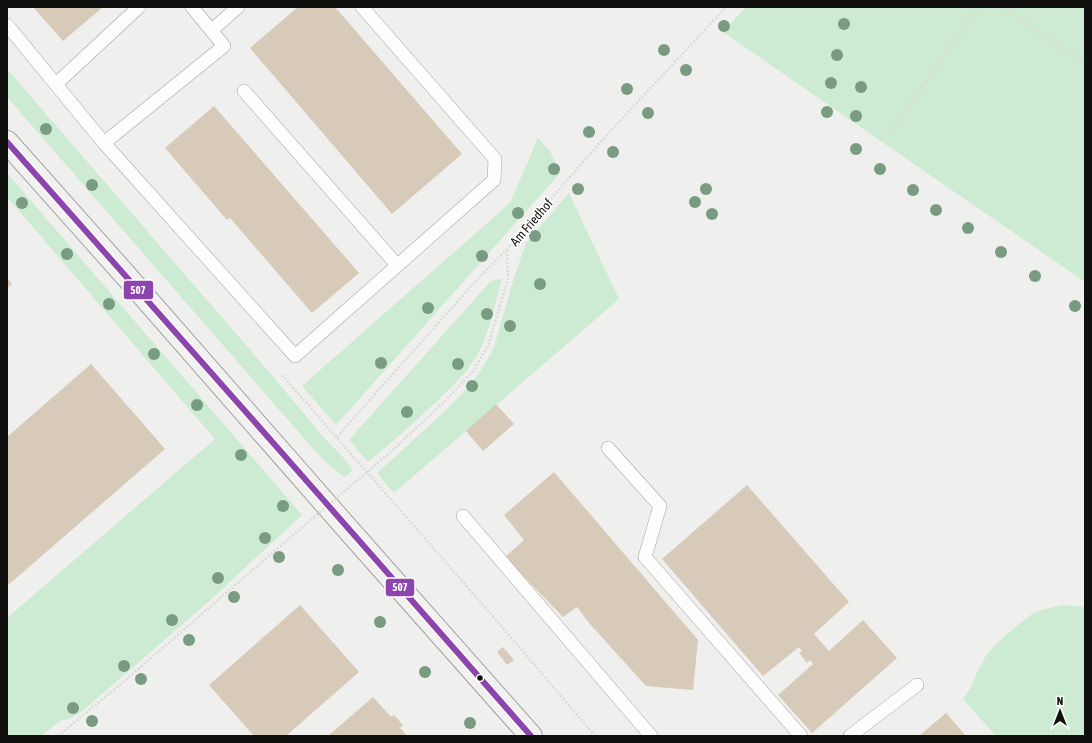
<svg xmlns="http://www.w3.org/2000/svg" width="1092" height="743" font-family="'Asap Condensed',sans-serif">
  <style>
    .green { fill: #cdead2 }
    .building { fill: #d7cab9 }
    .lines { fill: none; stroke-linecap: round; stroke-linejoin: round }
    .lane-casing { stroke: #a3a3a1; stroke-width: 14 }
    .secondary-casing { stroke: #a3a3a1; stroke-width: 24 }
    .path { stroke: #dadad9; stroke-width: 2.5; stroke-dasharray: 2 2; stroke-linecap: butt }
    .lane { stroke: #fdfdfc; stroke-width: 13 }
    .secondary { stroke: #f3f1f0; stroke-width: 22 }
    .path-bridge { stroke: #dadad9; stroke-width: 2.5; stroke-dasharray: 2 2; stroke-linecap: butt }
    .bus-1-casing { stroke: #fff; stroke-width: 9 }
    .bus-1 { stroke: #8e44ad; stroke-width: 6 }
    .tree { fill: #789b82 }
    .bus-dot { fill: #10100f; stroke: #fff; stroke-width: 1.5 }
    .labels { text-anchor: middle; stroke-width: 3.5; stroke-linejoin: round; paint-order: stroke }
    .street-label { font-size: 13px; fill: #10100f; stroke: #fff }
    .line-badge { stroke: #fff; stroke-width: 1.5 }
    .badge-label { font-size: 11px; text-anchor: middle; font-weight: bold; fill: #fff }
  </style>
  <rect width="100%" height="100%" fill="#efefed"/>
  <g class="green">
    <polygon points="746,7 1085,7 1085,282 723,32"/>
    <path d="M7,69L270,373L325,439L342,456L350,466L352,470C350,474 348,475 344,477L329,465L317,453L7,97Z"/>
    <polygon points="538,138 550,151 560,173 336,425 302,386 510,203"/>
    <polygon points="7,173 302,515 207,603 80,713 69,719 60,721 41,736 7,736 7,618 215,439 7,197"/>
    <path d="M569,193L619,299L394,493L377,473C395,457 412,441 430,425C455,402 479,379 494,347L513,281L526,243Z"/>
    <path d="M498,279H502C495,303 490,329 479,352C469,371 452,386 437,401C415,422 392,442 368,462L349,440L490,282Z"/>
    <polygon points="1064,605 1085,607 1085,736 996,736 963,699 971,687 976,675 985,657 997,643 1018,625 1032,614 1045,609"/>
  </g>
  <g class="building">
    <polygon points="33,7 103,7 63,41"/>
    <polygon points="298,7 335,7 462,154 392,214 250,48"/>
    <polygon points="214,106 359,273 312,313 230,218 227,220 165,148"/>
    <polygon points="7,278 12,284 7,288"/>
    <polygon points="91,364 165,449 7,586 7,437"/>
    <polygon points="496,404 514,424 483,451 466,431"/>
    <polygon points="554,472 698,640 693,690 646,686 589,623 577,607 563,617 505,557 524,540 504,515"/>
    <polygon points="747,485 849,602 814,634 829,651 863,620 897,658 812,733 778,695 813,664 810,660 807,663 799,653 802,651 799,647 763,676 662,559"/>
    <polygon points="300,605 359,672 286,736 254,736 209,685"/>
    <polygon points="503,647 514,660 507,665 497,652"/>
    <polygon points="373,697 391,717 394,715 403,725 400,728 407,736 328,736"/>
    <polygon points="946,713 966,736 919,736"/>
  </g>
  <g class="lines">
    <defs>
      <g id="lane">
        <polyline points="7,25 104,143 224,46 192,7"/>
        <polyline points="212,30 238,7"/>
        <polyline points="56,84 139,7"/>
        <polyline points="244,91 397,265"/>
        <polyline points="104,143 295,356 494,180 495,159 362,7"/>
        <polyline points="608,448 660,506 645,557 801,736"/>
        <polyline points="463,516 651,736"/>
        <polyline points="850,736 917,685"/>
      </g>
      <polyline id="secondary" points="7,142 128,278 346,527 531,736"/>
    </defs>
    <use href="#lane" class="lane-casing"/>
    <use href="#secondary" class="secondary-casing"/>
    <g class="path">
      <polyline points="1003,7 1085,64"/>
      <polyline points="891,131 979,7"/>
      <polyline points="282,375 497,621 595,736"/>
      <polyline points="337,437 473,284 507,249 607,135 726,7"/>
      <polyline points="395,448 445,401 473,371 488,346 508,279 507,249"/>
      <polyline points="58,736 121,684 277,549"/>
    </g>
    <use href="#lane" class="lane"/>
    <use href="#secondary" class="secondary"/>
    <polyline class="path-bridge" points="277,549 395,448"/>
    <defs>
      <path id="bus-1" d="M7,142C183,339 356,538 531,736"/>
    </defs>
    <use href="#bus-1" class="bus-1-casing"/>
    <use href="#bus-1" class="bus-1"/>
  </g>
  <g class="tree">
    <circle cx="844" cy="24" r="6"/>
    <circle cx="724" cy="26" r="6"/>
    <circle cx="664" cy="50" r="6"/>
    <circle cx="837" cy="55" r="6"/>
    <circle cx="686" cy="70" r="6"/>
    <circle cx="831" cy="83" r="6"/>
    <circle cx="861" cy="87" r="6"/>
    <circle cx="627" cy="89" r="6"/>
    <circle cx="827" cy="112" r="6"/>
    <circle cx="648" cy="113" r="6"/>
    <circle cx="856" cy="116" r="6"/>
    <circle cx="46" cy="129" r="6"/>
    <circle cx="589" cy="132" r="6"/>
    <circle cx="856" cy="149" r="6"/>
    <circle cx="613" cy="152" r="6"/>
    <circle cx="554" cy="169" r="6"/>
    <circle cx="880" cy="169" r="6"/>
    <circle cx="92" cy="185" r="6"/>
    <circle cx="578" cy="189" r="6"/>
    <circle cx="706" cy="189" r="6"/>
    <circle cx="913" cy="190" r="6"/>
    <circle cx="695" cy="202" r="6"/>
    <circle cx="22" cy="203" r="6"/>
    <circle cx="936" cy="210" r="6"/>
    <circle cx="518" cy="213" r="6"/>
    <circle cx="712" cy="214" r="6"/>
    <circle cx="968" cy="228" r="6"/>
    <circle cx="535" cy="236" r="6"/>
    <circle cx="1001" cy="252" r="6"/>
    <circle cx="67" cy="254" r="6"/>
    <circle cx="482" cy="256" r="6"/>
    <circle cx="1035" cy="276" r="6"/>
    <circle cx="540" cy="284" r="6"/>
    <circle cx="109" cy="304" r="6"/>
    <circle cx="1075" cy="306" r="6"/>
    <circle cx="428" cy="308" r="6"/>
    <circle cx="487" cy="314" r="6"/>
    <circle cx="510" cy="326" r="6"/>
    <circle cx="154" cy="354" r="6"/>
    <circle cx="381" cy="363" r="6"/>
    <circle cx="458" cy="364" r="6"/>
    <circle cx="472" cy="386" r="6"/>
    <circle cx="197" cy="405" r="6"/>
    <circle cx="407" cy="412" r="6"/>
    <circle cx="241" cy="455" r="6"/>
    <circle cx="283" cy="506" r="6"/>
    <circle cx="265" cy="538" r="6"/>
    <circle cx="279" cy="557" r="6"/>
    <circle cx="338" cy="570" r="6"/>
    <circle cx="218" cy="578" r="6"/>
    <circle cx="234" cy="597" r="6"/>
    <circle cx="172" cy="620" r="6"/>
    <circle cx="380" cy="622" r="6"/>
    <circle cx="189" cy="640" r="6"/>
    <circle cx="124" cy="666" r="6"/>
    <circle cx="425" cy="672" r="6"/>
    <circle cx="141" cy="679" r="6"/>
    <circle cx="73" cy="708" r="6"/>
    <circle cx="92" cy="721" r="6"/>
    <circle cx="470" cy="723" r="6"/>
  </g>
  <circle class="bus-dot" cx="480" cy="678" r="3.5"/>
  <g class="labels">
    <g class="street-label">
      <text transform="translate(531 222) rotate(-49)" y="5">Am Friedhof</text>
    </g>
  </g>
  <g class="line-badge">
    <rect x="123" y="280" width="31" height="20" rx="4" fill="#8e44ad"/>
    <rect x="385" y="578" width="30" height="19" rx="4" fill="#8e44ad"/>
  </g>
  <g class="badge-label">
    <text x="138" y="294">507</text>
    <text x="400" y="591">507</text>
  </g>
  <rect width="1092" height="743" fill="none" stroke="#10100f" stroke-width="16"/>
  <g transform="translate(1060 711)" stroke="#ffffff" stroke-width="3" paint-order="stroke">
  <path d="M0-3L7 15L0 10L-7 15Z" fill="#10100f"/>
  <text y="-6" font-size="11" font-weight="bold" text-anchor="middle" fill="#10100f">N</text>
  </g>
</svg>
